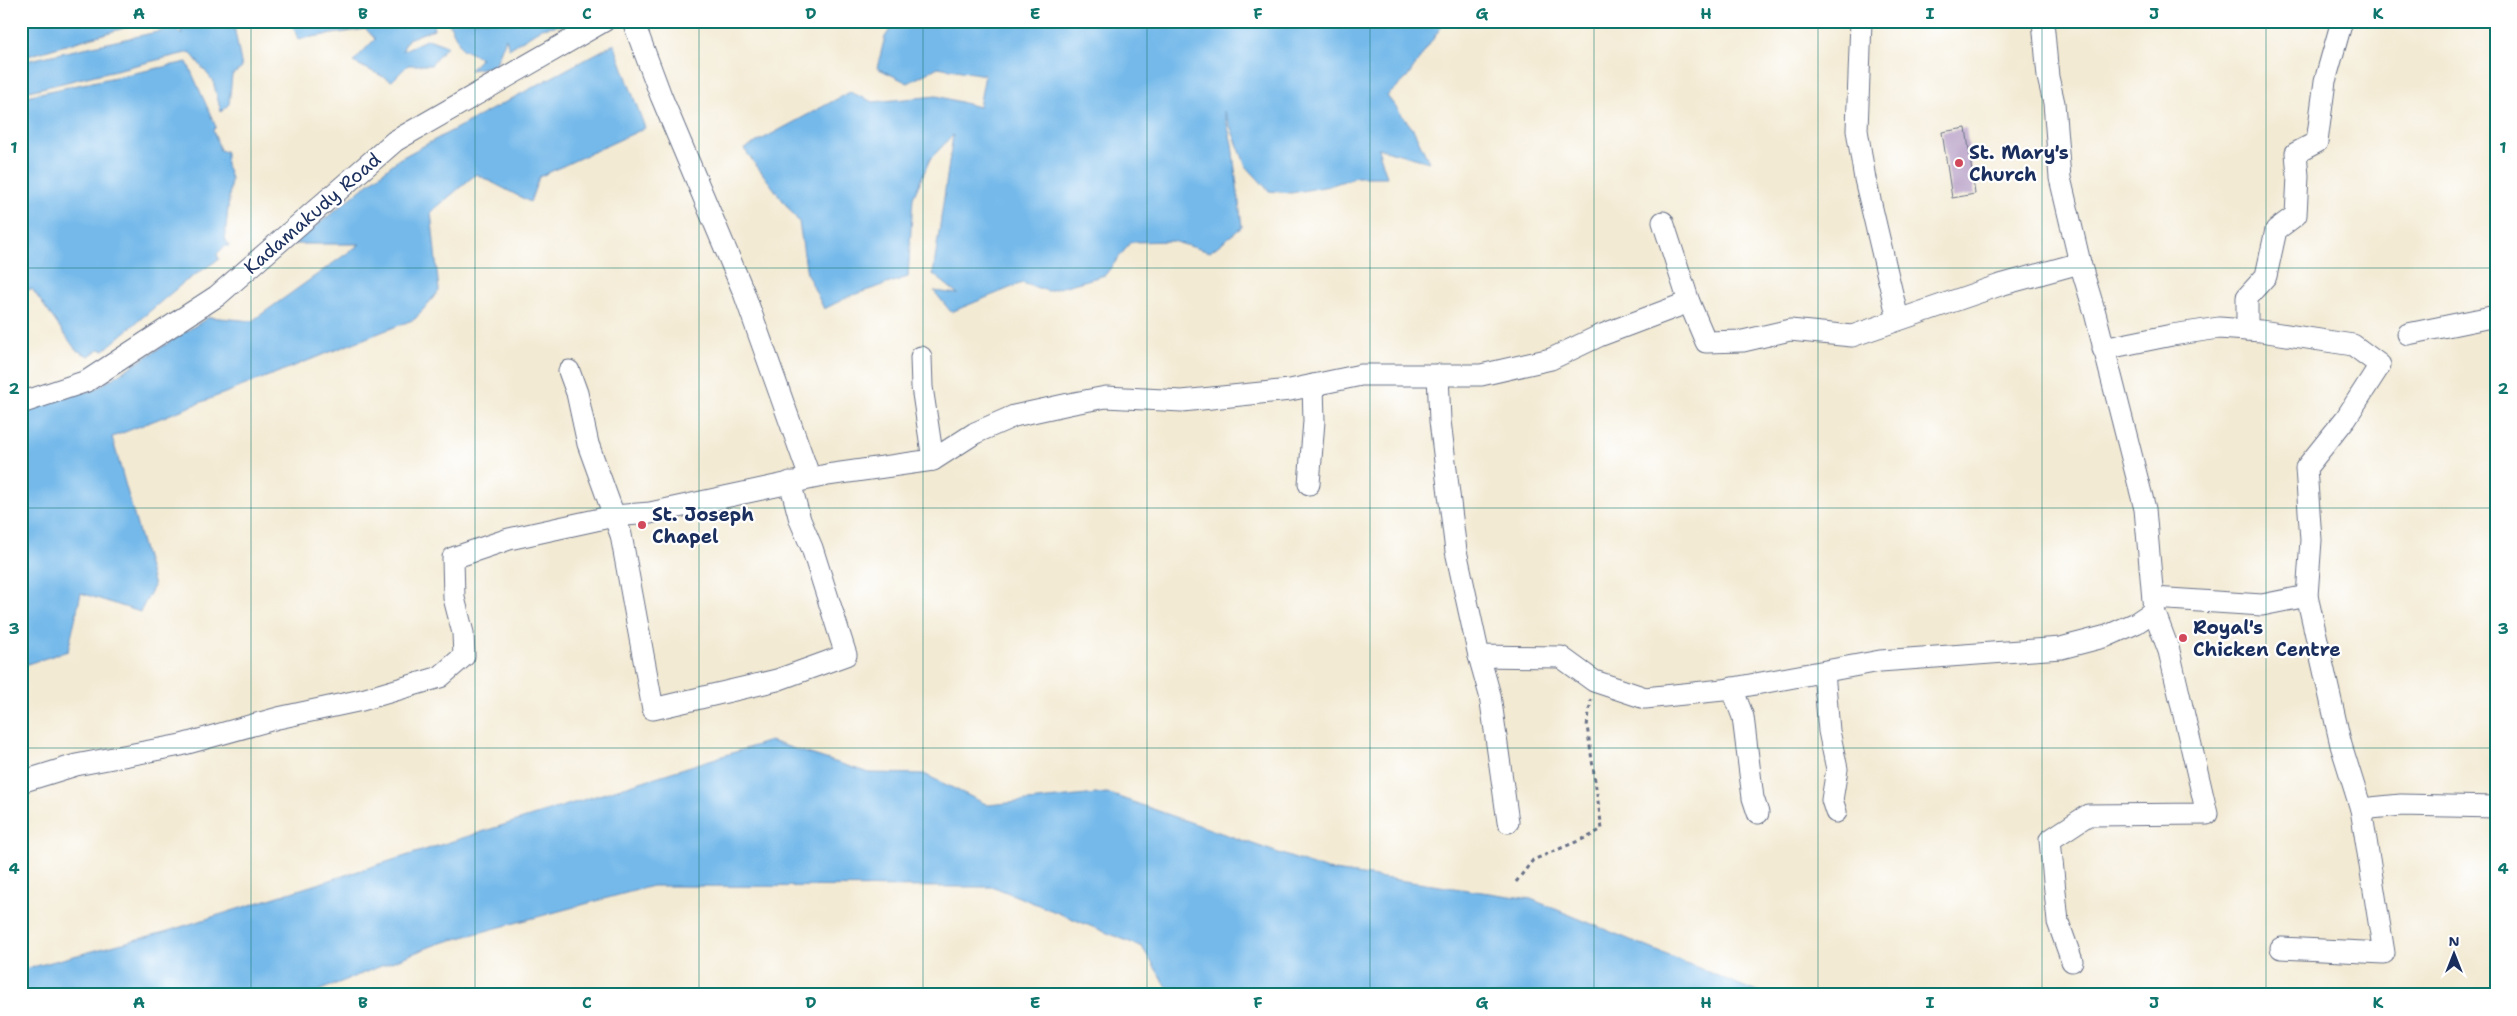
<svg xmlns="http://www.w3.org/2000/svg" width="2517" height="1016" font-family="'Shantell Sans',sans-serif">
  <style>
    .water { fill: #74b9ea; stroke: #4874a4 }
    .building { fill: #b59dc5 }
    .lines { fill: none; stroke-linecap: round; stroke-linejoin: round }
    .minor-casing { stroke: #677087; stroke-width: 23 }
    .path { stroke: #677087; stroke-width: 3; stroke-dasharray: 4 4; stroke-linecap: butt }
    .minor { stroke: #fff; stroke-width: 21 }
    .grid { fill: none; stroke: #0f766e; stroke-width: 1; stroke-opacity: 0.55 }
    .poi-dot { fill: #d1495b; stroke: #fff; stroke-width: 2 }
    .labels { text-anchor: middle; stroke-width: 4.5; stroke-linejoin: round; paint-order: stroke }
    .poi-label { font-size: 19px; font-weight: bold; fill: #1b2f5e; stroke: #fff; text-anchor: start }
    .street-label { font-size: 19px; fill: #1b2f5e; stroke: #fff }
    .neatline { fill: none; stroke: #0f766e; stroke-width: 2 }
    .grid-label { font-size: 16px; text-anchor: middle; font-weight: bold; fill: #0f766e }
  </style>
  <rect width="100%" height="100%" fill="#fff"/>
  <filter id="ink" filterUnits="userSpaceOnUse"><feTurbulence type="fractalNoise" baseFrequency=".02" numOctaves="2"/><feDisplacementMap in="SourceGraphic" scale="10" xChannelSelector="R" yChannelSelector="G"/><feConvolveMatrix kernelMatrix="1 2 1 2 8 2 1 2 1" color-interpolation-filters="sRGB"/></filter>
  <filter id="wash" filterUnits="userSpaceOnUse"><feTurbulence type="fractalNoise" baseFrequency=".0096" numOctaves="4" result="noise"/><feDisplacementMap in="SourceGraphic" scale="20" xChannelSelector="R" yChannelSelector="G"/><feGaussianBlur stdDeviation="1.12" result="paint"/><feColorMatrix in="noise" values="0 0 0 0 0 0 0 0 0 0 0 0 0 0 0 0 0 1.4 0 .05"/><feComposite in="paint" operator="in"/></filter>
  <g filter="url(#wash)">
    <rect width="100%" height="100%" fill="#f3ead3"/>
    <g class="water">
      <polygon points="21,21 148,21 21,58"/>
      <polygon points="178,21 233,21 242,68 232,75 229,104 221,112 213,81 190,52 21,93 21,62 175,28 182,35"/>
      <polygon points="291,21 432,21 434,29 408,39 402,51 428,39 447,46 431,65 408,65 392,81 353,62 375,39 366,29 298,39"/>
      <polygon points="448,21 585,21 542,28 509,49 506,38 495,66 470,70 481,58 462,49"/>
      <polygon points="896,21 1445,21 1407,78 1387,96 1413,129 1429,162 1378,148 1387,177 1356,177 1329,186 1291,193 1269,191 1246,166 1224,111 1232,144 1242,227 1210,252 1172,241 1131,242 1105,275 1048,291 1022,283 951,312 934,291 958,294 933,274 953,135 930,159 913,198 908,277 850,296 824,309 807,274 799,222 744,149 850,92 873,102 937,96 979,107 985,75 938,67 908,83 877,68 885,37"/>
      <polygon points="614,44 645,128 539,177 530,202 476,174 431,212 439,291 415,319 112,437 154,586 140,612 81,593 68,651 21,666 21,408 94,390 209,317 252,321 360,244 294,244 399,159"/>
      <polygon points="187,62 216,127 213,130 220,150 226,152 226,165 231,178 225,238 229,246 225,246 217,254 219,259 183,283 104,350 99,349 89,356 76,350 32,289 21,292 21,97"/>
      <polygon points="770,741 869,773 924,774 988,805 1107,793 1327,870 1531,899 1764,995 1172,995 1142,947 994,887 652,886 437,944 308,995 21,995 21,970 168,931"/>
    </g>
    <g id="blocks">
      <polygon class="building" points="1966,128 1975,194 1952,198 1942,132"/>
    </g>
  </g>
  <g filter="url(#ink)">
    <use href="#blocks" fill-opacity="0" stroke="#677087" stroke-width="1"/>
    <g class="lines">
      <defs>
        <g id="minor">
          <polyline points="633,21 661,96 744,293 810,478"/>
          <polyline points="1861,21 1857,130 1865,179 1898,319"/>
          <polyline points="1663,222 1689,302"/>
          <polyline points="2247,330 2247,297 2266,276 2276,230 2296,215 2298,176 2296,153 2317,142 2325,81 2342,21"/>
          <polyline points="2408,334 2496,316"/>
          <polyline points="2103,349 2172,335 2219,328 2261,331 2353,345 2380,365 2346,418 2306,468 2311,540 2307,596 2341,745 2361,809 2401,805 2496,807"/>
          <polyline points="921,357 922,387 933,460"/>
          <polyline points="569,371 577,393 588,444 621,535 653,709 777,680 846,655 812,548 800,520 790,482"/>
          <polyline points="1438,375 1440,421 1456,551 1479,656 1561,657 1594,681 1645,698 1723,690 1880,661 2061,648 2107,636 2136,623 2154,611 2145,509 2095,313 2080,263 2060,178 2054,103 2048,77 2043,21"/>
          <polyline points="21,403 87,381 217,296 395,141 604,21"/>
          <polyline points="1309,484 1314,421 1313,385"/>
          <polyline points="2153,598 2262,605 2307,596"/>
          <polyline points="1479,656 1490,695 1508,822"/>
          <polyline points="1824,672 1829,731 1837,769 1832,800 1836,812"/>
          <polyline points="1732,688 1743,717 1753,798 1758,813"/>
          <polyline points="21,782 76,765 181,745 278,718 362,700 440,677 464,656 463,633 454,598 453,558 509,539 614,516 650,513 827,475 933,460 975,433 1014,416 1069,404 1106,397 1182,401 1290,390 1361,375 1481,375 1551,359 1599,336 1689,302 1706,342 1743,341 1790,330 1852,336 2000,285 2080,263"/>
          <polyline points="2281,948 2384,953 2361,809"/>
          <polyline points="2072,961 2058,922 2050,840 2088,815 2207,814 2169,651 2154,611"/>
        </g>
      </defs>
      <use href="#minor" class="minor-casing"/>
      <polyline class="path" points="1516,882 1533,860 1590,836 1602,829 1587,726 1591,699"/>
      <use href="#minor" class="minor"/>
    </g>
  </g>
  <path class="grid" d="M251,21V995M475,21V995M699,21V995M923,21V995M1147,21V995M1370,21V995M1594,21V995M1818,21V995M2042,21V995M2266,21V995M21,268H2496M21,508H2496M21,748H2496"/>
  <g class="poi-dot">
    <circle cx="1959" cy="163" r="5"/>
    <circle cx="642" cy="525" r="5"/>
    <circle cx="2183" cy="638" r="5"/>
  </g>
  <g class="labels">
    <g class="poi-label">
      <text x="1969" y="159">St. Mary's<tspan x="1969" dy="22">Church</tspan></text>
      <text x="652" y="521">St. Joseph<tspan x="652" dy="22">Chapel</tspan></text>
      <text x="2193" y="634">Royal's<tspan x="2193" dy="22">Chicken Centre</tspan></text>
    </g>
    <g class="street-label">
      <text transform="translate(312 213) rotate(-41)" y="7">Kadamakudy Road</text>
    </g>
  </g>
  <rect width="2517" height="1016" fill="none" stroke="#fff" stroke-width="55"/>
  <g transform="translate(2454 954)" stroke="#ffffff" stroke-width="4" paint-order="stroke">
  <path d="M0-4L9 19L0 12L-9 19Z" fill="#1b2f5e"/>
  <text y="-8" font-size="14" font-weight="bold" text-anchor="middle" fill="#1b2f5e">N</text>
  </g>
  <rect x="28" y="28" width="2462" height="960" class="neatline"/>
  <g class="grid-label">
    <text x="139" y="19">A</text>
    <text x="363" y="19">B</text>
    <text x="587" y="19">C</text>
    <text x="811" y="19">D</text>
    <text x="1035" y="19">E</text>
    <text x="1258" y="19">F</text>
    <text x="1482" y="19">G</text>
    <text x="1706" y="19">H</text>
    <text x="1930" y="19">I</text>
    <text x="2154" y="19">J</text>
    <text x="2378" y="19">K</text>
    <text x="14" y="153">1</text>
    <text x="2503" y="153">1</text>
    <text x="14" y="394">2</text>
    <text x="2503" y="394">2</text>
    <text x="14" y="634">3</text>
    <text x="2503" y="634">3</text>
    <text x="14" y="874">4</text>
    <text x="2503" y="874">4</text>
    <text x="139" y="1008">A</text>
    <text x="363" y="1008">B</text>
    <text x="587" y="1008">C</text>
    <text x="811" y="1008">D</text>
    <text x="1035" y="1008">E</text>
    <text x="1258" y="1008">F</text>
    <text x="1482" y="1008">G</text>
    <text x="1706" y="1008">H</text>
    <text x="1930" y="1008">I</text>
    <text x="2154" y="1008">J</text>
    <text x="2378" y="1008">K</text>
  </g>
</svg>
